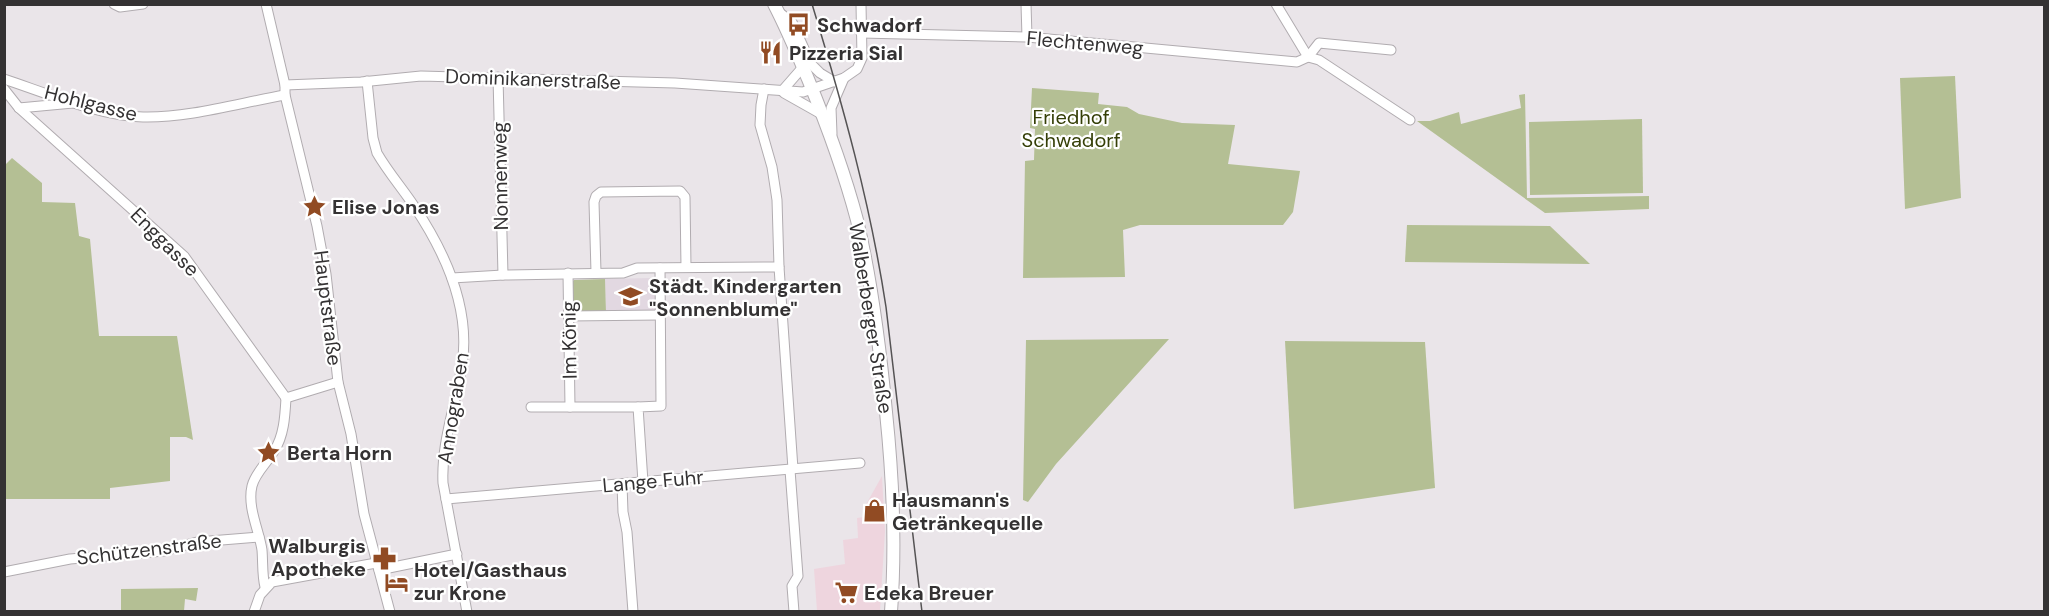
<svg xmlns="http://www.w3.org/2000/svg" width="2049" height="616" font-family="'DM Sans',sans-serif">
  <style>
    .commercial { fill: #eed5de }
    .built { fill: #e2d8e1 }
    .green { fill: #b4bf94 }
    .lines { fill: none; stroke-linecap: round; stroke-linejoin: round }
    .minor-casing { stroke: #b1acb0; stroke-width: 11 }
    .major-casing { stroke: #b1acb0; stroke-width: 14 }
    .minor { stroke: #fff; stroke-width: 9 }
    .major { stroke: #fff; stroke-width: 12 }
    .tram { stroke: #555354; stroke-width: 1.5 }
    .labels { text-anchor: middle; stroke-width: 4.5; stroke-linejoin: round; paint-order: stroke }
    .poi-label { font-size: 20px; font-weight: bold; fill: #343233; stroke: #fff; text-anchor: start }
    .street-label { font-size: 20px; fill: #343233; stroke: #fff }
    .park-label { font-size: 20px; fill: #353f07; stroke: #fff }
  </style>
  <rect width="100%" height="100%" fill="#eae5e9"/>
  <polygon class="commercial" points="882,476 885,531 880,611 817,611 814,569 845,564 843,540 858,538 857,518 864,517 864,508"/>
  <polygon class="built" points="651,278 656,285 656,311 606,313 605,279"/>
  <g class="green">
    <polygon points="1955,76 1961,198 1905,209 1900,78"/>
    <polygon points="1032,88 1099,93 1098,104 1127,107 1139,114 1182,123 1235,125 1228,164 1300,171 1293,212 1283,225 1140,225 1123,230 1125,277 1023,278 1025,161 1034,160 1035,129 1030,128"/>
    <polygon points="1525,94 1527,198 1649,196 1649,209 1545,213 1417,121 1430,121 1459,112 1461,124 1521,108 1519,95"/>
    <polygon points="1642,119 1643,193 1530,195 1529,122"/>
    <polygon points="12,158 42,183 42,202 75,203 79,236 90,239 99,336 177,336 193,440 186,437 170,437 170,481 110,488 110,499 5,499 4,166"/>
    <polygon points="1407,225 1550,226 1590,264 1405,262"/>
    <polygon points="605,279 606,313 575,313 572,311 572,282 574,280"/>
    <polygon points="1169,339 1056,464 1028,502 1023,500 1026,340"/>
    <polygon points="1285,341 1425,342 1435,488 1294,509"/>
    <polygon points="198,588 196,601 185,599 184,611 121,611 121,589"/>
  </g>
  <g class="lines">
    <defs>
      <g id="minor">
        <polyline points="114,4 120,7 143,4"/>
        <polyline points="266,4 285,85 285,95 317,226 326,274 338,382 351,434 364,514 390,612"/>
        <polyline points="1026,4 1027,37"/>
        <polyline points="1276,4 1308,57 1319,60 1410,120"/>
        <polyline points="780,13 792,22 811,64 820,73 835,82"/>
        <polyline points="861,33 1027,37 1297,62 1308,57 1319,43 1391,50"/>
        <polyline points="498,77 503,275"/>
        <path d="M4,79C46,93 100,116 143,117C189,118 239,103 285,95"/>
        <path d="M367,81L373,138L377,153C388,172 402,188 414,206C445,252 471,308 462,365C456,405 441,442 443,483L467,612"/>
        <polyline points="285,85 361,82 421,76 675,83 803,92 844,78 857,69 862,58 861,4"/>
        <polyline points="4,89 19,108 184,256 286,398"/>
        <polyline points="764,89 761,105 760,125 772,167 777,200 779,267 793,469"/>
        <polyline points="782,91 803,67"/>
        <polyline points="784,93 823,115"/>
        <polyline points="19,108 73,103"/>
        <polyline points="832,134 831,108 844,78"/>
        <polyline points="596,272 594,202 596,196 601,192 680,191 685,197 686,267"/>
        <polyline points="568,273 570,407"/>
        <polyline points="452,278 503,275 623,273 637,268 779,267"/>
        <polyline points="568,316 660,315"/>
        <polyline points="286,398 338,382"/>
        <polyline points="531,407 638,407"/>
        <polyline points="790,470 798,576 792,586 794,612"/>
        <polyline points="643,482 638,407 661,406 660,268"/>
        <polyline points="622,484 623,512 627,532 633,612"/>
        <polyline points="446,499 860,463"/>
        <polyline points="379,570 457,554"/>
        <polyline points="4,572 70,559 164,551 197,542 259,537"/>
        <path d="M265,587C262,575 263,562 262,550C259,530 247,507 252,486C255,473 267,463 274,451C284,436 285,416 286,398"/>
        <polyline points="254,612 260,595 272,582 376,563"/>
      </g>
      <path id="major" d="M774,4C787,29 797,53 808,79C827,125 844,171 857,220C872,283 880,348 886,412C893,479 896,545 891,612"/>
    </defs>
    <use href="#minor" class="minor-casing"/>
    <use href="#major" class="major-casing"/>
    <use href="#minor" class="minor"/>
    <use href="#major" class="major"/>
    <path class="tram" d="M812,4C843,106 870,202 886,307L922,612"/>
  </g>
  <defs>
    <symbol id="bus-bare" viewBox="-9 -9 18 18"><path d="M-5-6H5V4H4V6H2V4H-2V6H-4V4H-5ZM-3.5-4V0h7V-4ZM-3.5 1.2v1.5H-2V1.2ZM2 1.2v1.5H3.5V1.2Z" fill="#914b23" stroke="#fff" stroke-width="2.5" paint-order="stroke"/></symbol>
    <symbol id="restaurant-bare" viewBox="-9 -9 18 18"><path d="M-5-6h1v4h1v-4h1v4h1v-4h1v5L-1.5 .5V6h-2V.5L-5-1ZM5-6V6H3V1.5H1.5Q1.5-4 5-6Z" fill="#914b23" stroke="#fff" stroke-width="2.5" paint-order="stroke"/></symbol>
    <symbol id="sight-bare" viewBox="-9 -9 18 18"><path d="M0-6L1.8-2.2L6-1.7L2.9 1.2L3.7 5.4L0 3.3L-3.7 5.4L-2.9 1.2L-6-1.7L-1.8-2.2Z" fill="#914b23" stroke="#fff" stroke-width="2.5" paint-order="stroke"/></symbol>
    <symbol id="school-bare" viewBox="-9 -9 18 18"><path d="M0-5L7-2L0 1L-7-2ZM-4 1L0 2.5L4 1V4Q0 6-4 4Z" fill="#914b23" stroke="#fff" stroke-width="2.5" paint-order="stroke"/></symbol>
    <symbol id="shop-bare" viewBox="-9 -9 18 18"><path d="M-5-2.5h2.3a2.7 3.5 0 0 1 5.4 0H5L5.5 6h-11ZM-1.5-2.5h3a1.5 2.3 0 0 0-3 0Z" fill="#914b23" stroke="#fff" stroke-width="2.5" paint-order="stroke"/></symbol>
    <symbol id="pharmacy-bare" viewBox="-9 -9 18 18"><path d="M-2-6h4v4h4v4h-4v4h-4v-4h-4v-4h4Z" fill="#914b23" stroke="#fff" stroke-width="2.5" paint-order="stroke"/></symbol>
    <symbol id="hotel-bare" viewBox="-9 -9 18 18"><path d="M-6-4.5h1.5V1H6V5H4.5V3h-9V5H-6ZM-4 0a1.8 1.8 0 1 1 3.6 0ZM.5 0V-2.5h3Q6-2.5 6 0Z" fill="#914b23" stroke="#fff" stroke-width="2.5" paint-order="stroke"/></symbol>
    <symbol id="supermarket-bare" viewBox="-9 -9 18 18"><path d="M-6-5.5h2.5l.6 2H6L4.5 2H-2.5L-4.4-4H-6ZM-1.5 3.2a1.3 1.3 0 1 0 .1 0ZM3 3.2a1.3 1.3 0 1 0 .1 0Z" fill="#914b23" stroke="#fff" stroke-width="2.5" paint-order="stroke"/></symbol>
  </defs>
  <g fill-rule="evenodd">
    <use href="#bus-bare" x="782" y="8" width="33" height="33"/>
    <use href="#restaurant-bare" x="754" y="36" width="33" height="33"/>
    <use href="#sight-bare" x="298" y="190" width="33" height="33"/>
    <use href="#school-bare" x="614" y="280" width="33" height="33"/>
    <use href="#sight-bare" x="252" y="436" width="33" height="33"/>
    <use href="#shop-bare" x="858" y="494" width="33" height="33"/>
    <use href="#pharmacy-bare" x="368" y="542" width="33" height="33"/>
    <use href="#hotel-bare" x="380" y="566" width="33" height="33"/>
    <use href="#supermarket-bare" x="830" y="576" width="33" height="33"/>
  </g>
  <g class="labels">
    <g class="poi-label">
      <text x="817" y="32">Schwadorf</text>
      <text x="789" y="60">Pizzeria Sial</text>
      <text x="332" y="214">Elise Jonas</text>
      <text x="649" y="293">Städt. Kindergarten<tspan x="649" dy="23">"Sonnenblume"</tspan></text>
      <text x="287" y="460">Berta Horn</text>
      <text x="892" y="507">Hausmann's<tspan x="892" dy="23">Getränkequelle</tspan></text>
      <text x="366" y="553" text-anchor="end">Walburgis<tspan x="366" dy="23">Apotheke</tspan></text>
      <text x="414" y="577">Hotel/Gasthaus<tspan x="414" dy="23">zur Krone</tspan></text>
      <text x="864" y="600">Edeka Breuer</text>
    </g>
    <g class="street-label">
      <text transform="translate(1085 43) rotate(5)" y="7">Flechtenweg</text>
      <text transform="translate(533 79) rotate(2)" y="7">Dominikanerstraße</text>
      <text transform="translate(91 103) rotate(14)" y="7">Hohlgasse</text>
      <text transform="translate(500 176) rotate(-91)" y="7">Nonnenweg</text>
      <text transform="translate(165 242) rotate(45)" y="7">Enggasse</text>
      <text transform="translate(328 308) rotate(83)" y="7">Hauptstraße</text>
      <text transform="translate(871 318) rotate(81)" y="7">Walberberger Straße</text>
      <text transform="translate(569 340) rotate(-91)" y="7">Im König</text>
      <text transform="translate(453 408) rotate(-81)" y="7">Annograben</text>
      <text transform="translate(653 481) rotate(-5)" y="7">Lange Fuhr</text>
      <text transform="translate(149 549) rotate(-7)" y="7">Schützenstraße</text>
    </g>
    <g class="park-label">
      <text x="1071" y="124">Friedhof<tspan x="1071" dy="23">Schwadorf</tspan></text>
    </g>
  </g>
  <rect width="2049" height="616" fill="none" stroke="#343233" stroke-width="12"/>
</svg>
